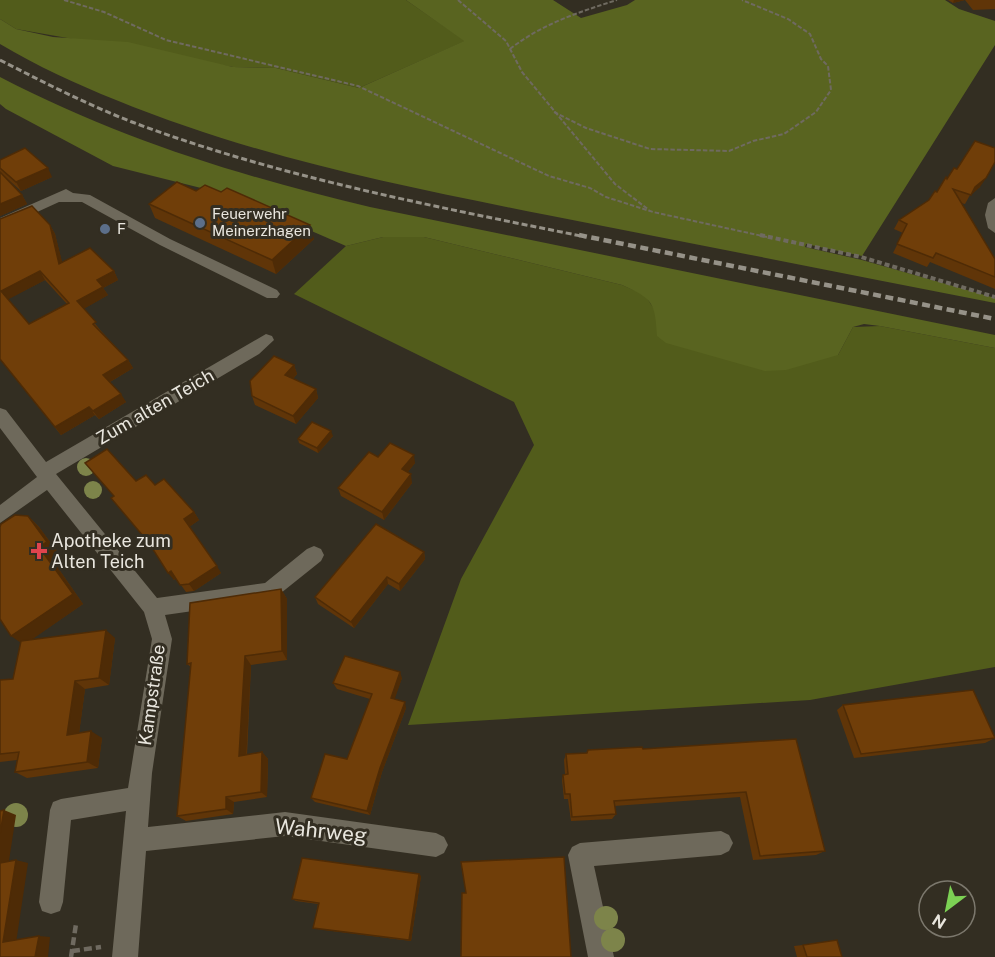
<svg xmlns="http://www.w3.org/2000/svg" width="995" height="957" font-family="'Public Sans',sans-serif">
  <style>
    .green { fill: #525c1b }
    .forest { fill: #596420 }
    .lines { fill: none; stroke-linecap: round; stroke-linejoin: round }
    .path-far2 { stroke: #6f6a60; stroke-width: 2; stroke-dasharray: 4.5 2; stroke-linecap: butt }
    .path-far1 { stroke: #6f6a60; stroke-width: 4; stroke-dasharray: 5 3; stroke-linecap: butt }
    .path { stroke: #6f6a60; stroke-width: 4.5; stroke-dasharray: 8 4; stroke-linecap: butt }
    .minor { fill: #6e695b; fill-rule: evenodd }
    .rail-far1 { stroke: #969288; stroke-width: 3; stroke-dasharray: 6 3; stroke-linecap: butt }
    .rail { stroke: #969288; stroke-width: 4.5; stroke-dasharray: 8 4.5; stroke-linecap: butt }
    .tree { fill: #7d844a }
    .wall { fill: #603508; fill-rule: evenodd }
    .shaded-wall { fill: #4e2b06 }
    .building { fill: #703e09; stroke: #4e2b06; stroke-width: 1.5; fill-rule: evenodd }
    .service-dot { fill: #5c6f8a; stroke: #332e22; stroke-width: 2 }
    .health-dot { fill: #e0444e; stroke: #332e22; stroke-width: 2 }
    .labels { text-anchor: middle; stroke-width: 6; stroke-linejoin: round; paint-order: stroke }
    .far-poi-label { font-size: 15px; fill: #e9e6de; stroke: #332e22; text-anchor: start }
    .street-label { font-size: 18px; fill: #e9e6de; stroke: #332e22 }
    .poi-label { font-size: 18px; fill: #e9e6de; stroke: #332e22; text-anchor: start }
    .near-street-label { font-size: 21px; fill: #e9e6de; stroke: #332e22 }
  </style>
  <rect width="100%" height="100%" fill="#332e22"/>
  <g class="green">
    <polygon points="0,0 406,0 465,41 359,88 276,68 233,67 16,29 0,19"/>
    <polygon points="383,237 424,237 622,285 645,295 656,312 838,355 853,327 880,326 995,348 995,667 810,700 408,725 461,579 534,445 514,402 294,294 346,246"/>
  </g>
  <g class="forest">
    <path d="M406,0H553L581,18L627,5L635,0H945L959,9L995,21V45L862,256L806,244L805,247L862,260L995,298V303C846,274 696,244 547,215C401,186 255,157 116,100C76,84 37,66 0,44V19L16,29L53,37L128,42L233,67L276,68L359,88L464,41Z"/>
    <path d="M0,77C122,140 237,175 370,207L995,335V348L880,326L864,324L853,327L838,355L786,370L765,371L666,343L657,336C655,302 653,299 622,285L424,237H383L346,246L229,195L113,166L6,109L0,104Z"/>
  </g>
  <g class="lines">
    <g class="path-far2">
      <polyline points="64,0 104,12 166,40 358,86 549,176 590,188 606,197 653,212 767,237"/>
      <polyline points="458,0 506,41 522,72 615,184 649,210"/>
      <path d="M510,49C542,24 579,12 617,0"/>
      <polyline points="554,112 586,128 650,149 729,151 753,141 784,134 816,112 831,90 828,66 821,59 810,34 788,19 742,0"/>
    </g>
    <polyline class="path-far1" points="760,235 861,257 995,297"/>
    <g class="path">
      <polyline points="72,951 101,947"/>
      <polyline points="71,957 76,924"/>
    </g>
    <g class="minor">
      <polygon points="66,189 73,193 90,195 170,239 277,290 280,294 277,298 267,298 160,245 82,202 59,202 0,229 0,218"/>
      <polygon points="995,198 995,233 988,228 985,215 988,203"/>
      <polygon points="266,334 272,336 274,340 259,354 56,474 157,598 265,583 307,549 314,546 321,549 324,555 321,561 276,597 269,600 165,615 172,639 152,773 148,827 285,812 436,833 444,837 448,845 444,853 436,857 285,836 146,851 138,957 112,957 126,811 71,820 63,902 60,911 51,914 42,911 39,902 50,810 53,802 61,799 128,788 152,639 144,612 47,490 0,523 0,505 37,477 0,428 0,408 6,410 46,462"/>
      <polygon points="721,831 729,835 733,843 729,851 721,855 594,866 614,957 588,957 568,855 572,847 580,843"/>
    </g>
    <path class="rail-far1" d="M0,60C43,82 86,104 132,122C278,177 433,206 586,237"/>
    <polyline class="rail" points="579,235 995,319"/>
  </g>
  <g class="tree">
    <circle cx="86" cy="467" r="9"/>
    <circle cx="93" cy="490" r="9"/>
    <circle cx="16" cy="815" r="12"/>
    <circle cx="606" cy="918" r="12"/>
    <circle cx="613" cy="940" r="12"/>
  </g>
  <g class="wall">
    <polygon points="948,0 995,0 995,9 973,10 965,0 953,3"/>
    <polygon points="0,160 52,177 21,191 2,174 22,195 27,204 0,216"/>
    <polygon points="947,179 980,187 970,195 965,204 961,203 995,259 995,289 930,262 927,267 893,253 903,233 894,229 899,220 929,200"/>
    <polygon points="196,191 314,239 276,274 155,218 149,204"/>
    <path d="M0,219L50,225L55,234L62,263L114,271L118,280L103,288L108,295L83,309L101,331L128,360L133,368L110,382L126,402L99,419L95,415L61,435L0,359ZM45,280L67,304L29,324L8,299Z"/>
    <polygon points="294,365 297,374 293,379 316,389 318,398 296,424 255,405 252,396"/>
    <polygon points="333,436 318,453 299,443 298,439"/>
    <polygon points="378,457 415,463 407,473 412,483 384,520 341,496 338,488"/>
    <polygon points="85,463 136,481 155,485 194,512 199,520 189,527 221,573 194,591 186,592 176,578 174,580 150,545 114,496"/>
    <polygon points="28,516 39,527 58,553 51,558 83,604 32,639 115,638 109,685 85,689 79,733 102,738 98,768 27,778 15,772 17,760 0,762 0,680 13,679 21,643"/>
    <polygon points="424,552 425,559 400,591 388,584 354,628 318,604 315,597"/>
    <polygon points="281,589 287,599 287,660 251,665 247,755 262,752 268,759 267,797 234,802 233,814 186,821 177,816 191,667 187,664"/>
    <polygon points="402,678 394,699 406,708 382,772 370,815 315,802 311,798 347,759 370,699 337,689 333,683"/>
    <polygon points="843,705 995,738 985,743 854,758 837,710"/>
    <polygon points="796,739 825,851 816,855 753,860 740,797 614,806 616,814 612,819 571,821 568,799 564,799 562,780 563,775 565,774 564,760 566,754 586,753 588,750 643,749"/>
    <polygon points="421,876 411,941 317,929 313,928 318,904 296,901 292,899"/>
    <polygon points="803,945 842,957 797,957 794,946"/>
  </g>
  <g class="shaded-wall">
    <polygon points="954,0 965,0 953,3"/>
    <polygon points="48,168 52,177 21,191 16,182"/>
    <polygon points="986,178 980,187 970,196 975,187"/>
    <polygon points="22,195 27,204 0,216 0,204"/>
    <polygon points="50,225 55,234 65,273 59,264"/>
    <polygon points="310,225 314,239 276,274 272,260"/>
    <polygon points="40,271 45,280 7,300 1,291"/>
    <polygon points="114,271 118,280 103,288 108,295 82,310 77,301 97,280"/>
    <polygon points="128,360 133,368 108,383 103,375"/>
    <polygon points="294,365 297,374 288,384 285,375"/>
    <polygon points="316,389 318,398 296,424 293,416"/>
    <polygon points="121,394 126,402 99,419 93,411"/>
    <polygon points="89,407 95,415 61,435 55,427"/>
    <polygon points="331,431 333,436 318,453 317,448"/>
    <polygon points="414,455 415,463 403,478 402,469"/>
    <polygon points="411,474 412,483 384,520 382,512"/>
    <polygon points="194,512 199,520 189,527 184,519"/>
    <polygon points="28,516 39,527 58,553 51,558 83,604 24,645 11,636 39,547"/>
    <polygon points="424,552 425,559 400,591 399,584"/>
    <polygon points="217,566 221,573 194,591 189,584"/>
    <polygon points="171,571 176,578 174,580 168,573"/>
    <polygon points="387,577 388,584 354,628 351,622"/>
    <polygon points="281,589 287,599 287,660 282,651"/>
    <polygon points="106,630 115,638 109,685 99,678"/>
    <polygon points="245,656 251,665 246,762 239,756"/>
    <polygon points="400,672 402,678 393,704 391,698"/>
    <polygon points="75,681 85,689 78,741 67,735"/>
    <polygon points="405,702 406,708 382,772 370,815 367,811 380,768"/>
    <polygon points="91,731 102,738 98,768 87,762"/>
    <polygon points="262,752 268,759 267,797 261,792"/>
    <polygon points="226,797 234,802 233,814 226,809"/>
    <polygon points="4,810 16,815 8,867 0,865 0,834"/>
    <polygon points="16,860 28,863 16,943 3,942"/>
    <polygon points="419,874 421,876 411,941 409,940"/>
    <polygon points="39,936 50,937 48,957 35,957"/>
  </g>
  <g class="building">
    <polygon points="975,141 995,148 995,162 986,178 975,187 971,195 953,189 995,259 995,277 936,253 933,258 897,244 907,224 899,220 929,200 935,191 937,192 946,177 947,179 954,168 957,169"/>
    <polygon points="25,148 48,168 16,182 0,168 0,160"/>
    <polygon points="0,172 22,195 0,204"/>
    <polygon points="177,182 196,191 205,185 221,192 227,188 310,225 272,260 149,204"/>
    <path d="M32,206L50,225L59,264L90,248L114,271L97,280L103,287L77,301L96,322L93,324L128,360L103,375L121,394L93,411L89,407L55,427L0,359V219ZM40,271L69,303L29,324L1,291Z"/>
    <polygon points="274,356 294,365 285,375 316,389 293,416 252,396 250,381"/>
    <polygon points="312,422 331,431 317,448 298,439"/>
    <polygon points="390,443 414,455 402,469 411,474 382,512 338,488 369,452 378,457"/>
    <polygon points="107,449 136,481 146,475 155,485 164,479 194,512 184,519 217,566 189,584 180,585 171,571 168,573 149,543 111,498 114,496 85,463"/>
    <polygon points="15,515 28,516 47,542 39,547 73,594 11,636 0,619 0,527 1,524"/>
    <polygon points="376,524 424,552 399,584 387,577 351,622 315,597"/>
    <polygon points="281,589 282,651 245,656 239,756 262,752 261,792 226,797 226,809 177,816 191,663 187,664 190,603"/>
    <polygon points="106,630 99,678 75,681 67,735 91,731 87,762 15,772 19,752 0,754 0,680 13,679 21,641"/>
    <polygon points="345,656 400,672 391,698 405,702 380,768 367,811 311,798 325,754 347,759 372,694 333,683"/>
    <polygon points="973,690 995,738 861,754 843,705"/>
    <polygon points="796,739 825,851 760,856 746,792 614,801 616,814 572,817 570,794 565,794 563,775 568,774 566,754 587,753 588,750 642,747 643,749"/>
    <polygon points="4,810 0,834 0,811"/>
    <polygon points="564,857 571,957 461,957 462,893 466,893 461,862"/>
    <polygon points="302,858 419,874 409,940 313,928 319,903 292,899"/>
    <polygon points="16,860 3,942 39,936 35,957 0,957 0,863"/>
    <polygon points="837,940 842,957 807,957 803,945"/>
  </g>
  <g class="service-dot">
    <circle cx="200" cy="223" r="6"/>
    <circle cx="105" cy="229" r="6"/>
  </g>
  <path class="health-dot" d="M36 542h6v6h6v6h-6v6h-6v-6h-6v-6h6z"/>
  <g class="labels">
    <g class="far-poi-label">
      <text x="212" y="219">Feuerwehr<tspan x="212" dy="17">Meinerzhagen</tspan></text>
      <text x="117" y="234">F</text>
    </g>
    <g class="street-label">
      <text transform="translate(155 407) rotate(-30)" y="6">Zum alten Teich</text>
      <text transform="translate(152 695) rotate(-82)" y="6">Kampstraße</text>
    </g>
    <g class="poi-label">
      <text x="51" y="547">Apotheke zum<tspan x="51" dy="21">Alten Teich</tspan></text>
    </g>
    <g class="near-street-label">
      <text transform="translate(321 831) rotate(6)" y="7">Wahrweg</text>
    </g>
  </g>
  <g transform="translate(947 909) rotate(212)"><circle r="28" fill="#332e22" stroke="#7c786d" stroke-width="1.5"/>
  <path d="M0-4.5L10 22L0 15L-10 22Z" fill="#7cd154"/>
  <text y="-9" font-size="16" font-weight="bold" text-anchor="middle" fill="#e9e6de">N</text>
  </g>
</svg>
